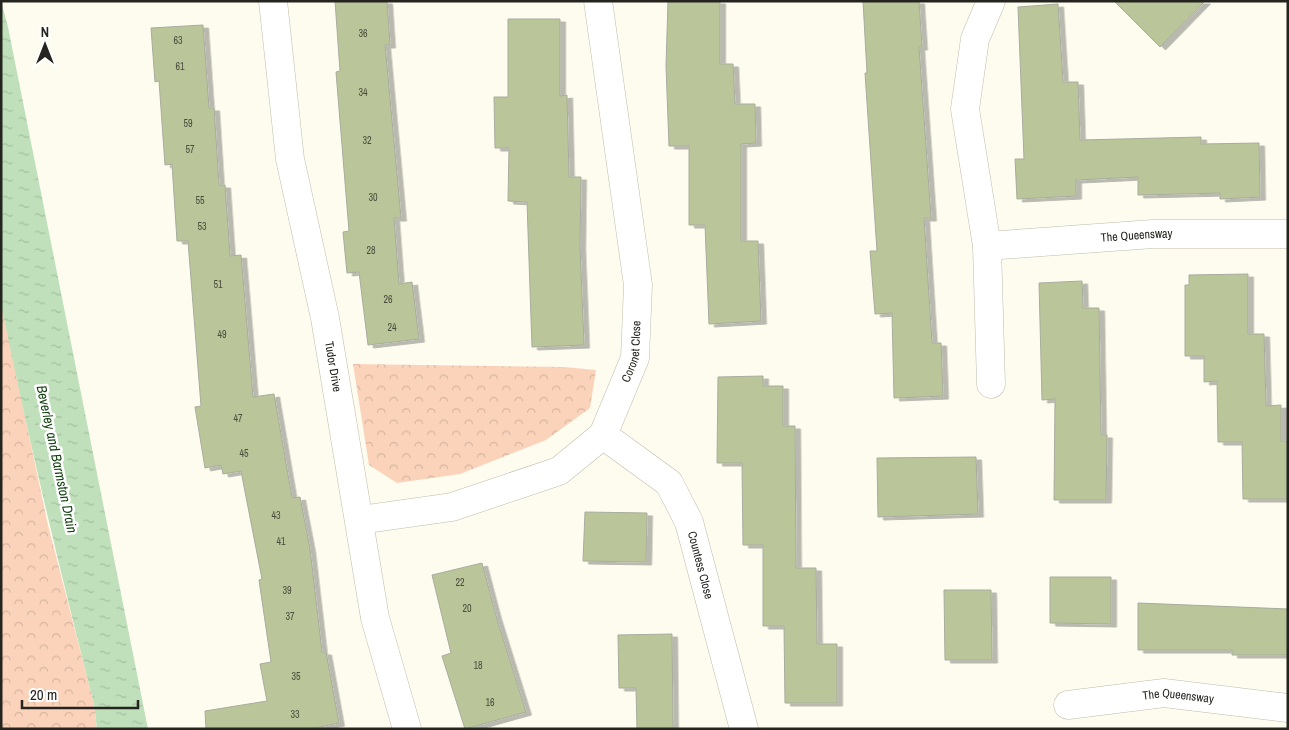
<svg xmlns="http://www.w3.org/2000/svg" width="1289" height="730" font-family="'Archivo Narrow',sans-serif">
  <style>
    .park { fill: url(#park-crowns) }
    .water { fill: url(#water-ripples) }
    .building { fill: #bac69a; stroke: #a7ac9d; filter: url(#shadow) }
    .lines { fill: none; stroke-linecap: round; stroke-linejoin: round }
    .street-casing { stroke: #bfbcad; stroke-width: 29 }
    .street { stroke: #fff; stroke-width: 28 }
    .labels { text-anchor: middle; stroke-width: 5; stroke-linejoin: round; paint-order: stroke }
    .number-label { font-size: 10px; fill: #4a4c3e }
    .street-label { font-size: 12px; fill: #25241f; stroke: #fff }
    .water-label { font-size: 14px; font-style: italic; fill: #164313; stroke: #fff }
  </style>
  <defs>
    <pattern id="park-crowns" width="20" height="18" patternUnits="userSpaceOnUse" patternTransform="scale(1.25)"><rect width="20" height="18" fill="#fbd3bb"/><path d="M2 6a3 3 0 1 1 6 0M12 15a3 3 0 1 1 6 0" fill="none" stroke="#d7b5a0"/></pattern>
    <pattern id="water-ripples" width="26" height="14" patternUnits="userSpaceOnUse" patternTransform="scale(1.25)"><rect width="26" height="14" fill="#bfe0bb"/><path d="M2 4q2-2 4 0t4 0M15 11q2-2 4 0t4 0" fill="none" stroke="#a4c0a0"/></pattern>
    <filter id="shadow"><feDropShadow dx="5.5" dy="3" stdDeviation="0" flood-color="#0004"/></filter>
  </defs>
  <rect width="100%" height="100%" fill="#fefcef"/>
  <g class="park">
    <polygon points="1,304 48,525 94,704 97,729 1,729"/>
    <polygon points="353,364 564,367 596,370 590,408 546,440 460,474 397,483 369,465"/>
  </g>
  <path class="water" d="M1,1L8,27L148,729H97L94,704C60,571 28,438 1,304Z"/>
  <g class="building">
    <polygon points="335,1 387,1 390,45 385,45 401,218 394,218 399,284 412,282 419,339 368,345 359,272 347,273 343,232 349,231 336,72 340,71"/>
    <polygon points="668,1 720,1 720,64 733,64 735,104 755,104 756,143 741,144 741,241 758,241 761,321 709,324 705,225 689,225 689,146 669,146 666,66"/>
    <polygon points="863,1 919,1 922,47 919,47 931,218 924,218 932,343 941,343 943,396 894,398 892,313 875,314 870,251 877,251 865,73 867,73"/>
    <polygon points="1114,1 1205,1 1160,47"/>
    <polygon points="1058,4 1063,82 1078,82 1080,140 1201,137 1201,144 1259,143 1260,197 1220,199 1220,193 1138,195 1138,177 1076,180 1076,196 1017,199 1015,159 1024,159 1018,7"/>
    <polygon points="508,19 560,19 560,96 567,95 569,177 581,177 580,246 584,345 532,347 527,202 508,201 509,148 495,148 494,97 508,97"/>
    <polygon points="203,25 209,108 214,108 219,185 225,185 230,256 241,255 253,397 274,394 292,498 300,497 310,549 322,652 326,652 339,723 309,729 206,729 205,711 267,701 260,664 271,662 259,580 262,579 241,471 223,474 221,465 205,468 195,407 201,406 188,241 177,241 172,164 165,165 159,81 155,82 151,28"/>
    <polygon points="1248,274 1248,334 1264,334 1266,406 1281,405 1281,441 1288,441 1288,499 1243,499 1242,442 1218,442 1217,381 1204,382 1204,356 1185,356 1185,285 1189,285 1189,275"/>
    <polygon points="1082,281 1083,308 1099,308 1101,435 1107,435 1106,500 1054,500 1055,399 1042,400 1039,283"/>
    <polygon points="763,376 763,386 783,386 783,426 795,426 796,568 816,568 817,644 837,644 837,703 785,703 784,626 763,626 763,545 743,545 742,463 717,463 718,377"/>
    <polygon points="976,457 978,514 878,517 877,458"/>
    <polygon points="585,512 647,513 646,562 583,561"/>
    <polygon points="482,563 496,616 526,712 465,729 442,656 451,653 432,575"/>
    <polygon points="1050,577 1111,577 1111,624 1050,623"/>
    <polygon points="944,590 991,590 992,660 945,660"/>
    <polygon points="1138,603 1288,609 1288,655 1232,655 1232,650 1138,650"/>
    <polygon points="672,634 673,729 637,729 636,688 619,688 618,635"/>
  </g>
  <g class="lines">
    <defs>
      <g id="street">
        <path id="s1" d="M273,1L290,159L325,318L375,618L407,729"/>
        <path id="s2" d="M987,246L1153,234H1288"/>
        <polyline points="991,384 987,246 965,109 975,39 991,1"/>
        <path id="s3" d="M603,435L669,483L689,522L744,729"/>
        <path id="s4" d="M360,520L452,507L559,471L603,435L635,358L638,285L598,1"/>
        <path id="s5" d="M1068,705L1164,693L1288,708"/>
      </g>
    </defs>
    <use href="#street" class="street-casing"/>
    <use href="#street" class="street"/>
  </g>
  <g class="labels">
    <g class="number-label">
      <text x="363" y="37">36</text>
      <text x="178" y="44">63</text>
      <text x="180" y="70">61</text>
      <text x="363" y="96">34</text>
      <text x="188" y="127">59</text>
      <text x="367" y="144">32</text>
      <text x="190" y="153">57</text>
      <text x="373" y="201">30</text>
      <text x="200" y="204">55</text>
      <text x="202" y="230">53</text>
      <text x="371" y="254">28</text>
      <text x="218" y="288">51</text>
      <text x="388" y="303">26</text>
      <text x="392" y="331">24</text>
      <text x="222" y="338">49</text>
      <text x="238" y="422">47</text>
      <text x="244" y="457">45</text>
      <text x="276" y="519">43</text>
      <text x="281" y="545">41</text>
      <text x="460" y="586">22</text>
      <text x="287" y="594">39</text>
      <text x="467" y="612">20</text>
      <text x="290" y="620">37</text>
      <text x="478" y="669">18</text>
      <text x="296" y="680">35</text>
      <text x="490" y="706">16</text>
      <text x="295" y="718">33</text>
    </g>
    <g class="street-label">
      <text dy="4" stroke="none"><textPath href="#s2" startOffset="150">The Queensway</textPath></text>
      <text dy="4" stroke="none"><textPath href="#s4" startOffset="352">Coronet Close</textPath></text>
      <text dy="4" stroke="none"><textPath href="#s1" startOffset="371">Tudor Drive</textPath></text>
      <text dy="4" stroke="none"><textPath href="#s3" startOffset="170">Countess Close</textPath></text>
      <text dy="4" stroke="none"><textPath href="#s5" startOffset="111">The Queensway</textPath></text>
    </g>
    <g class="water-label">
      <text transform="translate(57 459) rotate(78)" y="5">Beverley and Barmston Drain</text>
    </g>
  </g>
  <rect width="1289" height="730" fill="none" stroke="#25241f" stroke-width="5"/>
  <g transform="translate(45 45)" stroke="#ffffff" stroke-width="4" paint-order="stroke">
  <path d="M0-4L9 19L0 12L-9 19Z" fill="#25241f"/>
  <text y="-8" font-size="14" font-weight="bold" text-anchor="middle" fill="#25241f">N</text>
  </g>
  <path d="M22 700v8h116v-8" fill="none" stroke="#25241f" stroke-width="2.5"/>
  <text x="30" y="700" font-size="15" fill="#25241f" stroke="#ffffff" stroke-width="4" paint-order="stroke">20 m</text>
</svg>
